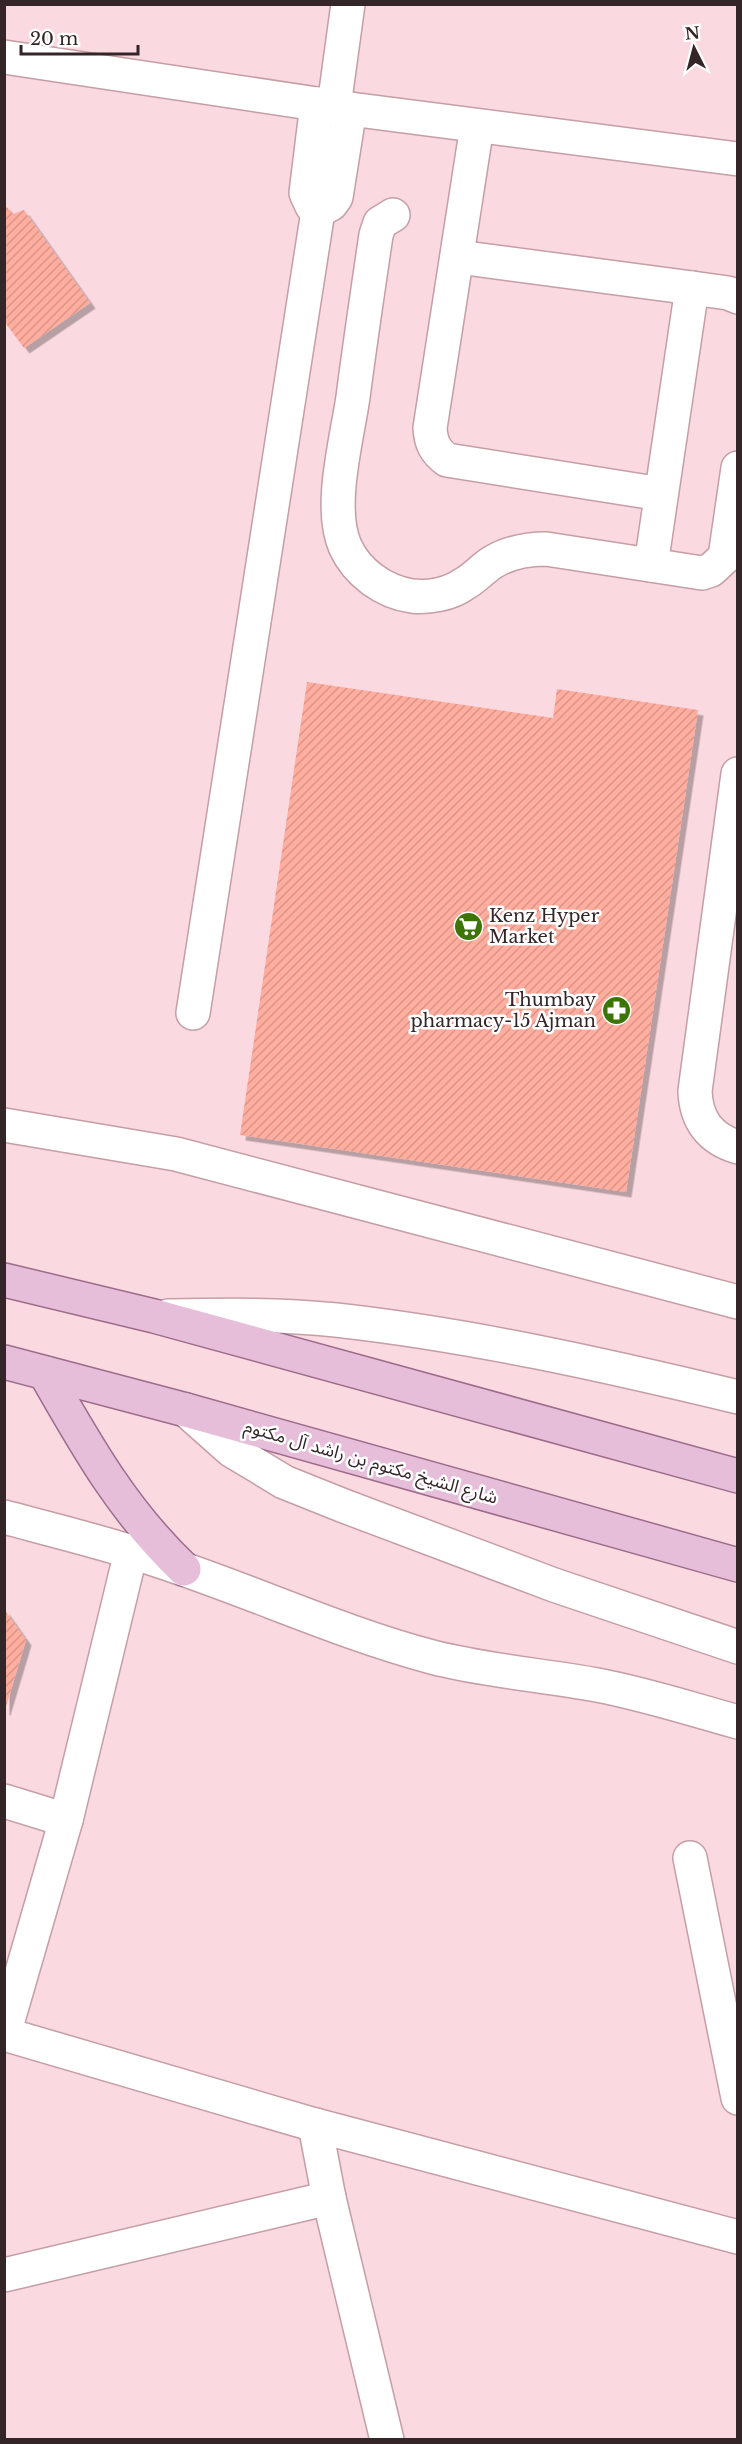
<svg xmlns="http://www.w3.org/2000/svg" width="742" height="2444" font-family="'Libre Baskerville','Noto Sans Arabic',serif">
  <style>
    .building { fill: url(#building-hatch); filter: url(#shadow) }
    .lines { fill: none; stroke-linecap: round; stroke-linejoin: round }
    .minor-casing { stroke: #c59ea6; stroke-width: 36 }
    .major-casing { stroke: #9d6c8b; stroke-width: 36 }
    .minor { stroke: #fff; stroke-width: 33 }
    .major { stroke: #e6beda; stroke-width: 33 }
    .labels { text-anchor: middle; stroke-width: 5; stroke-linejoin: round; paint-order: stroke }
    .poi-label { font-size: 18px; fill: #342528; stroke: #fff; text-anchor: start }
    .street-label { font-size: 18px; fill: #342528; stroke: #fff }
  </style>
  <defs>
    <pattern id="building-hatch" width="6" height="6" patternUnits="userSpaceOnUse" patternTransform="scale(1.5)"><rect width="6" height="6" fill="#fead9e"/><path d="M-1 1l2-2M0 6l6-6M5 7l2-2" fill="none" stroke="#da9588"/></pattern>
    <filter id="shadow"><feDropShadow dx="5.5" dy="5.5" stdDeviation="0" flood-color="#0004"/></filter>
  </defs>
  <rect width="100%" height="100%" fill="#fad9e0"/>
  <g class="building">
    <polygon points="4,204 13,214 24,210 90,303 24,348 4,321"/>
    <polygon points="307,682 553,718 557,689 698,710 626,1192 240,1135"/>
    <polygon points="4,1609 26,1640 5,1710 4,1710"/>
  </g>
  <g class="lines">
    <defs>
      <g id="minor">
        <polyline points="4,57 350,109 738,159"/>
        <polyline points="317,104 306,193 312,206 318,211"/>
        <polyline points="334,106 348,4"/>
        <path d="M477,126L430,428C431,443 435,451 447,460L661,494"/>
        <polyline points="318,211 331,204 336,197 350,109"/>
        <path d="M393,215L380,223L376,235C368,289 360,343 353,397C347,439 328,507 345,546C357,573 384,592 412,596C429,598 450,594 464,584C475,578 483,568 493,562C510,552 527,549 546,549L702,573L711,570L725,557L738,468"/>
        <polyline points="458,257 692,288 728,293 738,297"/>
        <polyline points="651,565 692,288"/>
        <path d="M738,774L695,1091C696,1120 710,1139 738,1147"/>
        <polyline points="193,1013 318,211"/>
        <polyline points="4,1125 176,1154 738,1302"/>
        <path d="M168,1316C224,1315 280,1314 336,1320C471,1335 605,1365 738,1397"/>
        <polyline points="186,1410 231,1450 284,1482 344,1506 554,1585 738,1647"/>
        <path d="M4,1517C64,1533 125,1548 183,1569C267,1598 346,1634 432,1657C486,1671 542,1675 597,1685C645,1694 691,1709 738,1722"/>
        <polyline points="131,1552 66,1820 4,2034 315,2125 738,2237"/>
        <polyline points="4,1801 66,1820"/>
        <polyline points="690,1858 738,2098"/>
        <polyline points="315,2125 329,2198 387,2440"/>
        <polyline points="4,2275 329,2198"/>
      </g>
      <g id="major">
        <polyline points="4,1280 154,1316 738,1476"/>
        <polyline points="4,1362 186,1410 738,1565"/>
        <path d="M45,1373C86,1445 123,1511 184,1569"/>
      </g>
    </defs>
    <use href="#minor" class="minor-casing"/>
    <use href="#major" class="major-casing"/>
    <use href="#minor" class="minor"/>
    <use href="#major" class="major"/>
  </g>
  <defs>
    <symbol id="supermarket-disc" viewBox="-11 -11 22 22"><circle r="9.5" fill="#3c7505" stroke="#fff"/><path d="M-6-5.5h2.5l.6 2H6L4.5 2H-2.5L-4.4-4H-6ZM-1.5 3.2a1.3 1.3 0 1 0 .1 0ZM3 3.2a1.3 1.3 0 1 0 .1 0Z" fill="#fff"/></symbol>
    <symbol id="pharmacy-disc" viewBox="-11 -11 22 22"><circle r="9.5" fill="#3c7505" stroke="#fff"/><path d="M-2-6h4v4h4v4h-4v4h-4v-4h-4v-4h4Z" fill="#fff"/></symbol>
  </defs>
  <g fill-rule="evenodd">
    <use href="#supermarket-disc" x="452" y="910" width="33" height="33"/>
    <use href="#pharmacy-disc" x="600" y="994" width="33" height="33"/>
  </g>
  <g class="labels">
    <g class="poi-label">
      <text x="489" y="922">Kenz Hyper<tspan x="489" dy="21">Market</tspan></text>
      <text x="596" y="1006" text-anchor="end">Thumbay<tspan x="596" dy="21">pharmacy-15 Ajman</tspan></text>
    </g>
    <g class="street-label">
      <text transform="translate(371 1462) rotate(16)" y="6">شارع الشيخ مكتوم بن راشد آل مكتوم</text>
    </g>
  </g>
  <rect width="742" height="2444" fill="none" stroke="#342528" stroke-width="12"/>
  <g transform="translate(694 48) rotate(354)" stroke="#ffffff" stroke-width="4.5" paint-order="stroke">
  <path d="M0-4.5L10 22L0 15L-10 22Z" fill="#342528"/>
  <text y="-9" font-size="16" font-weight="bold" text-anchor="middle" fill="#342528">N</text>
  </g>
  <path d="M21 45v9h117v-9" fill="none" stroke="#342528" stroke-width="3"/>
  <text x="30" y="45" font-size="18" fill="#342528" stroke="#ffffff" stroke-width="4.5" paint-order="stroke">20 m</text>
</svg>
